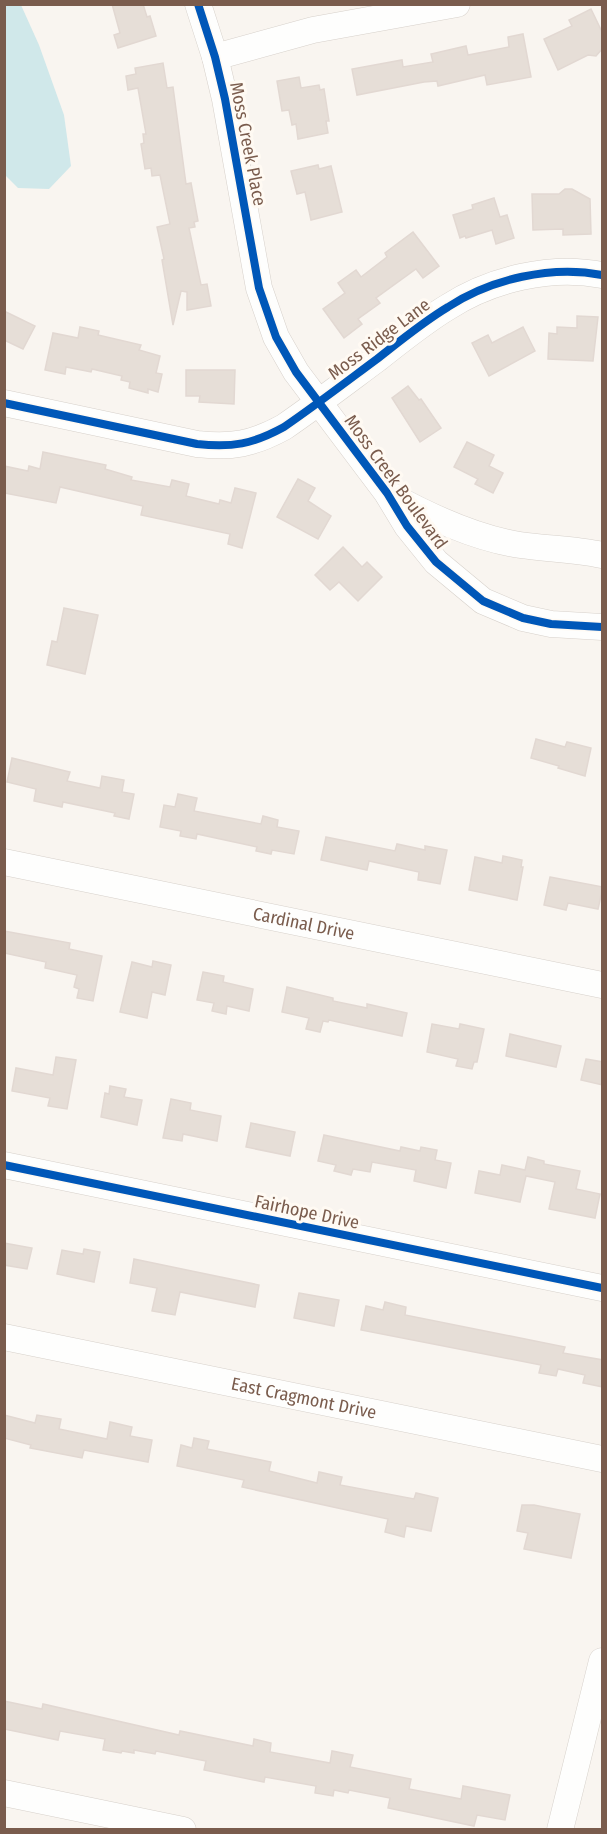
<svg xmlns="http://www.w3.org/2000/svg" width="607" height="1834" font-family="'Fira Sans Condensed',sans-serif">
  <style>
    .water { fill: #d0e8ea }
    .building { fill: #e6ded7; stroke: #e2d8d2; stroke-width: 1.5 }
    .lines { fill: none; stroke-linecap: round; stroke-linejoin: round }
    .minor-casing { stroke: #d7d1cb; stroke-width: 27 }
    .minor { stroke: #fefefd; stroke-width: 26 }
    .cycleway-casing { stroke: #fffaf3; stroke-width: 11 }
    .cycleway { stroke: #0057b8; stroke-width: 8 }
    .labels { text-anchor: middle; stroke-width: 6; stroke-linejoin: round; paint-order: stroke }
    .street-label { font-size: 18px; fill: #7a5c4d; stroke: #fffaf3 }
  </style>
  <rect width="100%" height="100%" fill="#f9f5f0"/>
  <polygon class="water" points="4,5 21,5 39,45 64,115 71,166 49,189 18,188 5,175"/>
  <g class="building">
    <polygon points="112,4 143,4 147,17 150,16 156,36 118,48 114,35 120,33"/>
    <polygon points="591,9 603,34 603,48 596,56 588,55 558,70 544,39 572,26 569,20"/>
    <polygon points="523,34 531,77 487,85 485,75 438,86 437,81 424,82 357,95 352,69 402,60 403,67 433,62 431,54 466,46 468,55 509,47 508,37"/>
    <polygon points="163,63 167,88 173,87 186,184 191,183 198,221 194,222 195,227 189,228 201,285 207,284 211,306 187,310 187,292 181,291 173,325 162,260 164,259 157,227 170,224 160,175 152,176 151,168 145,169 141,144 144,143 143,134 146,134 138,88 128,90 126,76 136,74 135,68"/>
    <polygon points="299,77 301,88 319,85 320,90 324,89 329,121 326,121 328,133 298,139 296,124 292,125 289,110 282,111 277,81"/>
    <polygon points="318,165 319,169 331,166 342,212 311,220 305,192 297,194 291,171"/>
    <polygon points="565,189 572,189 590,199 591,234 563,235 563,229 533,230 532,194 559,194"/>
    <polygon points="494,198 500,217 507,215 514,238 496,244 492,230 466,238 465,236 460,238 453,215 473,209 472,205"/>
    <polygon points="413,232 439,266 423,278 416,269 376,298 380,303 358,319 362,324 344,338 323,309 345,293 338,283 356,270 361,277 387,257 385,253"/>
    <polygon points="4,311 35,326 23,349 4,340"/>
    <polygon points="577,316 598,317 593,361 548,359 549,333 557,334 557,327 577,328"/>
    <polygon points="80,327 99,331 98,335 141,345 139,350 160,356 156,373 162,374 158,392 148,389 148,393 129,388 130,382 121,380 122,376 92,369 91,372 66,367 65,374 45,370 53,333 78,338"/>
    <polygon points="523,327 535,351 489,376 472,343 488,335 492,343"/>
    <polygon points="186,370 235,370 234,404 199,402 200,396 186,396"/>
    <polygon points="408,386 419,400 421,399 441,428 420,442 392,398"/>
    <polygon points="467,442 494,455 489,466 503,473 493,493 475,484 478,479 454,467"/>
    <polygon points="43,452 106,465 105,469 132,477 131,480 170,487 172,480 189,484 186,496 219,504 220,500 231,503 235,488 256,493 242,548 228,544 230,534 141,515 143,506 60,487 56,503 4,493 4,466 28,471 29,466 40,469"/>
    <polygon points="298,479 315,488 308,501 331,516 318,539 277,517"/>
    <polygon points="343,547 362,567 367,562 382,577 358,601 339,582 330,590 315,575"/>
    <polygon points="64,608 98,615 85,674 47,665 52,641 57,642"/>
    <polygon points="536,739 565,747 567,742 591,748 585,776 558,768 559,766 531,758"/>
    <polygon points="12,758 70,772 67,781 100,788 102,776 124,780 122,792 134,794 129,819 114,816 115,813 63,802 62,807 34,801 36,789 7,782"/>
    <polygon points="178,794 197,798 194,811 261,824 263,816 278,820 277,827 299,831 294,854 272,850 271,854 256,851 257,847 197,834 196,839 180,836 181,831 160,827 164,805 175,807"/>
    <polygon points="326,837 395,851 397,844 425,850 425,846 447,850 440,884 418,880 419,872 369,861 367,870 321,860"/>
    <polygon points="503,856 522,860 521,867 523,867 517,900 469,890 475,857 502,863"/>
    <polygon points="550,877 603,887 598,909 568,903 566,910 544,905"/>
    <polygon points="4,931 70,943 69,949 102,956 93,1001 77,998 79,989 74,987 77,975 45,968 46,962 4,953"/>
    <polygon points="153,961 171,965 165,995 152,992 147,1018 120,1012 132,962 152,967"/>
    <polygon points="203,972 224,976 223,982 253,989 249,1011 227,1006 226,1014 212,1011 214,1003 197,1000"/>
    <polygon points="287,987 333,998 333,1001 367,1008 367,1004 407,1013 402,1036 329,1020 328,1022 323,1021 320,1032 306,1029 309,1018 282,1012"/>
    <polygon points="432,1024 459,1029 460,1024 484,1029 477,1062 474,1062 472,1069 456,1066 458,1059 427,1052"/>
    <polygon points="510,1034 561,1046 556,1067 506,1056"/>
    <polygon points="56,1057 76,1060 67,1109 48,1106 50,1098 12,1091 16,1068 53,1075"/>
    <polygon points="586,1059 603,1062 603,1085 581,1080"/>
    <polygon points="110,1086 126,1089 124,1097 142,1100 137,1125 101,1117 105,1093 109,1094"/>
    <polygon points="171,1099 191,1103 190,1110 221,1116 217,1141 183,1134 182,1141 163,1138"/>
    <polygon points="251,1123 295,1132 290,1156 246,1147"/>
    <polygon points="324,1135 400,1151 401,1147 420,1151 421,1147 437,1150 435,1160 451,1163 446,1188 414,1181 416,1170 372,1162 370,1172 353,1169 351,1175 334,1171 336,1165 318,1161"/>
    <polygon points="528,1157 544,1161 544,1164 580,1171 576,1189 600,1194 595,1218 549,1209 555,1182 526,1176 520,1202 475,1193 479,1171 500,1175 502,1165 525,1170"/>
    <polygon points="4,1243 32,1248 27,1269 4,1265"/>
    <polygon points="84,1249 100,1252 94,1282 57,1274 62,1250 83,1254"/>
    <polygon points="134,1259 259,1285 255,1307 180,1292 175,1315 152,1311 157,1288 130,1283"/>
    <polygon points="299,1293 339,1300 334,1326 294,1318"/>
    <polygon points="385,1302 406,1307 405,1315 565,1347 563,1353 603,1360 603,1387 583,1383 585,1375 558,1369 556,1376 539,1373 541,1365 361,1330 366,1306 383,1310"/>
    <polygon points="4,1415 35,1423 37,1415 61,1419 59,1429 107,1439 110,1422 132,1427 130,1436 152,1440 148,1462 84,1450 82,1458 30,1448 31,1445 4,1438"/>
    <polygon points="194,1438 209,1441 207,1449 271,1462 269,1471 317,1483 319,1472 342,1477 340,1485 414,1499 416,1493 438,1498 431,1531 406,1526 404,1537 385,1532 388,1519 242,1487 244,1480 177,1466 181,1445 192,1448"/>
    <polygon points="522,1505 534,1505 580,1514 571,1558 524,1549 528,1533 517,1531"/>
    <polygon points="4,1701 42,1709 43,1704 179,1735 180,1731 253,1746 254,1739 271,1743 270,1752 330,1763 332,1751 353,1755 350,1767 411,1779 409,1789 461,1799 463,1786 510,1795 505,1820 477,1815 474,1826 388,1808 390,1798 349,1790 348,1793 334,1790 333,1796 315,1793 316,1786 265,1777 264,1782 204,1770 206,1761 156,1751 155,1754 134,1750 134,1753 122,1751 121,1753 103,1750 105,1739 60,1731 58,1740 4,1729"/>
  </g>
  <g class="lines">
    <defs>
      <g id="minor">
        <polyline points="198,4 215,57 225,99 259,288 276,337 296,372 387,493 407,526 436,562 483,601 523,618 551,624 602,627"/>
        <polyline points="215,57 313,30 457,4"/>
        <path d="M4,403L197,444C232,448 253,444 284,427C316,405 346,382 377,359C400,341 423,322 448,307C491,279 551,265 602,275"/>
        <path d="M388,494C428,516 474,538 520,545C548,549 575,549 602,555"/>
        <path id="s1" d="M4,862L602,985"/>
        <polyline points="4,1165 602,1288"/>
        <path id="s2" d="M4,1337L602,1459"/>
        <polyline points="4,1793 183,1830"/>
        <polyline points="560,1830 602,1661"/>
      </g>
    </defs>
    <use href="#minor" class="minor-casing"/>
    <use href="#minor" class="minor"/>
    <defs>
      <g id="cycleway">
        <polyline points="198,4 215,57 225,99 259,288 276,337 296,372 387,493 407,526 436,562 483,601 523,618 551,624 602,627"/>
        <path d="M4,403L197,444C232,448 253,444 284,427C316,405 346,382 377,359C400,341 423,322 448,307C491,279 551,265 602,275"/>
        <polyline points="4,1165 602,1288"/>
      </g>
    </defs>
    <use href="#cycleway" class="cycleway-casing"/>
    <use href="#cycleway" class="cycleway"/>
  </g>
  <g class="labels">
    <g class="street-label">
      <text transform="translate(248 144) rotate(79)" y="6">Moss Creek Place</text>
      <text transform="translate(379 339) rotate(-37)" y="6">Moss Ridge Lane</text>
      <text transform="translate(396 482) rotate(54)" y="6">Moss Creek Boulevard</text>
      <text dy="6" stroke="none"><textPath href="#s1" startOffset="306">Cardinal Drive</textPath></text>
      <text transform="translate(307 1212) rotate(12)" y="6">Fairhope Drive</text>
      <text dy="6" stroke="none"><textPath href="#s2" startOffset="306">East Cragmont Drive</textPath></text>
    </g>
  </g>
  <rect width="607" height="1834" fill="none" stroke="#7a5c4d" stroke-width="12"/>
</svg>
